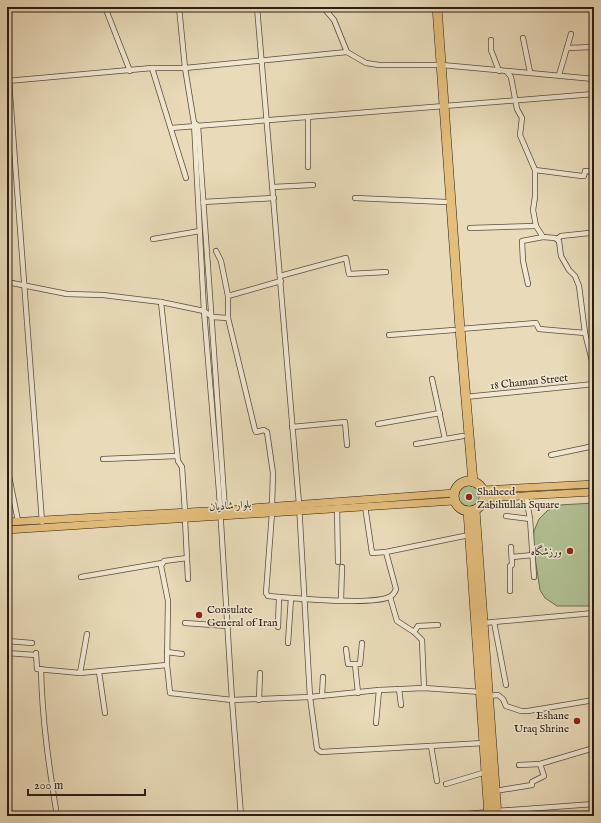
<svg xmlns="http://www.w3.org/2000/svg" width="601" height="823" font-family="'IM FELL English',Amiri,serif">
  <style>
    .grass { fill: url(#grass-tufts); stroke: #6e6e54 }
    .pitch { fill: #b1c194; stroke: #6e6e54 }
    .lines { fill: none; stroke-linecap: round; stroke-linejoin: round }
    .street-casing { stroke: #5a4c3e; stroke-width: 6 }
    .primary-casing { stroke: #2a1c15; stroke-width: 8 }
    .highway-casing { stroke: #2a1c15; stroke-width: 10 }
    .street { stroke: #f1e8d2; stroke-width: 4.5 }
    .primary { stroke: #e4be7c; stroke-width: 7 }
    .highway { stroke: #e4be7c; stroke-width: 9 }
    .poi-dot { fill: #8f2418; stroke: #f1e8d2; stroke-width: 1.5 }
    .labels { text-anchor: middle; stroke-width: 3; stroke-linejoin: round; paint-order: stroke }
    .street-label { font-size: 11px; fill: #2a1c15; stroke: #f1e8d2 }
    .poi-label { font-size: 11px; fill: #2a1c15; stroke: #f1e8d2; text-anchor: start }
  </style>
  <defs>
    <pattern id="grass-tufts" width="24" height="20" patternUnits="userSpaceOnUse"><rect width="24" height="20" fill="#b1c194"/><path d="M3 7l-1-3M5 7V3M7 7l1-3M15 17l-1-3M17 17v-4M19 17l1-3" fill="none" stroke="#98a57f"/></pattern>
  </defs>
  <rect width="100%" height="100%" fill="#e9dbb9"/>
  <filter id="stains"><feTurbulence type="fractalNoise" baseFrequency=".005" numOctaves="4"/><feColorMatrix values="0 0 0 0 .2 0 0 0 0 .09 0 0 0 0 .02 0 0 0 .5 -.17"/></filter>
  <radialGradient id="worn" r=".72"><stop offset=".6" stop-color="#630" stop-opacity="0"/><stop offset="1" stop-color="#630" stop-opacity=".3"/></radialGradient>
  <circle class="grass" cx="469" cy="496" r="11"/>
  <polygon class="pitch" points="594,503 594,606 557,606 545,598 540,590 533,544 534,531 539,519 548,510 559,505"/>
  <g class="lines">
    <defs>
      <g id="street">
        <polyline points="105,7 130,71"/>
        <polyline points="179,7 185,68 194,123 204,311 219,491 232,700 241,816"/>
        <polyline points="257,7 299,504 310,697 317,749 321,752 484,743"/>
        <polyline points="323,7 334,20 347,52 366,63 379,65 442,65 594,79"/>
        <polyline points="523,38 530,72"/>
        <polyline points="491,40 491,50 499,71"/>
        <polyline points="567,48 593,47"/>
        <polyline points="152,68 186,178"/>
        <polyline points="507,72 511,77 517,109 522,118 520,135 535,170 535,197 533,210 536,226 543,237 555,238 559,241 561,256 569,270 575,276 579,286 585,333 594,369"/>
        <polyline points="559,75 571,34"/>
        <polyline points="7,81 152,68 185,68 347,52"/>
        <polyline points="9,81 42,522"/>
        <polyline points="308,117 308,167"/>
        <polyline points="196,124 198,126 225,510"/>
        <polyline points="171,128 594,94"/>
        <polyline points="535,170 582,176 584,176 585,171 594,172"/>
        <polyline points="273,187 313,185"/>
        <polyline points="355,198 446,202"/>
        <polyline points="203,202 274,198"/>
        <polyline points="470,228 536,226"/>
        <polyline points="153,239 200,231"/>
        <polyline points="557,239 561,236 589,233 593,234 592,239 594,240"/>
        <polyline points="216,251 221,261 228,296"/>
        <polyline points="280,276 346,258 349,274 386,272"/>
        <polyline points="7,282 67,294 103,295 161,302 204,311 212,317 228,318 255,430 256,432 264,430 267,432 273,473 272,506"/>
        <polyline points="528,284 523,261 522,241 543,237"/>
        <polyline points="161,302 178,461 182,467 185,512"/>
        <polyline points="228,318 228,296 281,281"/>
        <polyline points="460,329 536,323 539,329 585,333"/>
        <polyline points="389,335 454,330"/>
        <polyline points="432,379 445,439"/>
        <polyline points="465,397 594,384"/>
        <polyline points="378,424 440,413"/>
        <polyline points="292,427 345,422 347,445"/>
        <polyline points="416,444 463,436"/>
        <polyline points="551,455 594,446"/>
        <polyline points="103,459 177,456"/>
        <polyline points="7,466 18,521"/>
        <polyline points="526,496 530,519 534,577"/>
        <polyline points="365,506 372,553 386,552"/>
        <polyline points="337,508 338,562"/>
        <path d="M272,513L266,593L268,596C289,598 376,606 391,596C394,594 395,592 396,589L386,552L469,535"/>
        <polyline points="506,516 530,519"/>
        <polyline points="185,519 188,579"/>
        <polyline points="512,557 533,555"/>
        <polyline points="187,558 164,561 161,566 168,601 167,665 170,693 232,700 310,697 379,690 424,688 481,692"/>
        <polyline points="81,577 162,563"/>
        <polyline points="510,591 510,566 512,565 511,547"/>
        <polyline points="390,597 397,621 414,632 422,640 424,688"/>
        <polyline points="341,600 342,567"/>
        <polyline points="494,622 506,685"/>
        <polyline points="185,623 227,626"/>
        <polyline points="483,623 594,613"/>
        <polyline points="278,627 279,597"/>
        <polyline points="414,632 418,626 438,625"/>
        <polyline points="7,641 32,643"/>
        <polyline points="288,643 291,598"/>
        <polyline points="346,649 348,664 360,664 362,643"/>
        <polyline points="167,652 182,654"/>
        <polyline points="7,653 35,655"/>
        <polyline points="36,653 37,669 80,673 167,665"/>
        <polyline points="355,664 358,693"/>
        <path d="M41,669C42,719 49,767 57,816"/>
        <polyline points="99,672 105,713"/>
        <polyline points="80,673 87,634"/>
        <polyline points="399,689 401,705"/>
        <polyline points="322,696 323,677"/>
        <polyline points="488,696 498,695 503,699 506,706 521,711 528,711 594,700"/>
        <polyline points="259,700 260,673"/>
        <polyline points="376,723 379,690"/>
        <polyline points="431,746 437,781"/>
        <polyline points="519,765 540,764 594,748"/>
        <polyline points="446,784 486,772"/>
        <polyline points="495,791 532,785 532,782 544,776 540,764"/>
        <polyline points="496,811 594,804"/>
        <polyline points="445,816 489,812"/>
      </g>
      <g id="primary">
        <polyline points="482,490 594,484"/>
        <polyline points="484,498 594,492"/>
        <polyline points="7,522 225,510 454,493"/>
        <polyline points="7,530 454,501"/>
      </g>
      <g id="highway">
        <polyline points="437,7 460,329 473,482"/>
        <circle cx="469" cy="496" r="15"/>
        <polyline points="475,510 497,816"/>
        <polyline points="468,511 489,816"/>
      </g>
    </defs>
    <use href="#street" class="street-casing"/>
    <use href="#primary" class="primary-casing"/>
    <use href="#highway" class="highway-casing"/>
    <use href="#street" class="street"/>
    <use href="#primary" class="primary"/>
    <use href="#highway" class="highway"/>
  </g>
  <g class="poi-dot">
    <circle cx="469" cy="497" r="4"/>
    <circle cx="570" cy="551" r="4"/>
    <circle cx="199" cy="615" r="4"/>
    <circle cx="577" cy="721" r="4"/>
  </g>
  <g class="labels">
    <g class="street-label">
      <text transform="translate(529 381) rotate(-6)" y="4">18 Chaman Street</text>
      <text transform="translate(230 505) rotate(-4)" y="4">بلوار شادیان</text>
    </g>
    <g class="poi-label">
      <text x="477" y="495">Shaheed<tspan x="477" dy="13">Zabihullah Square</tspan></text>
      <text x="562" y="555" text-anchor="end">ورزشگاه</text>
      <text x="207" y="613">Consulate<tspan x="207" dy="13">General of Iran</tspan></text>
      <text x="569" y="719" text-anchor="end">Eshane<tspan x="569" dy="13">Uraq Shrine</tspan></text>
    </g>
  </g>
  <rect width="601" height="823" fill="none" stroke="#e9dbb9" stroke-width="24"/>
  <rect x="8" y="8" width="585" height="807" fill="none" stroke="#2a1c15" stroke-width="2"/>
  <rect x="12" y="12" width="577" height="799" fill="none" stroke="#2a1c15"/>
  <path d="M28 789v6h117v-6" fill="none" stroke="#2a1c15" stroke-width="2"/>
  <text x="34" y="789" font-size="12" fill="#2a1c15" stroke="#f1e8d2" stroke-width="3" paint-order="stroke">200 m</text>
  <rect width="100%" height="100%" filter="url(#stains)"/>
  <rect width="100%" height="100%" fill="url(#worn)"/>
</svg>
